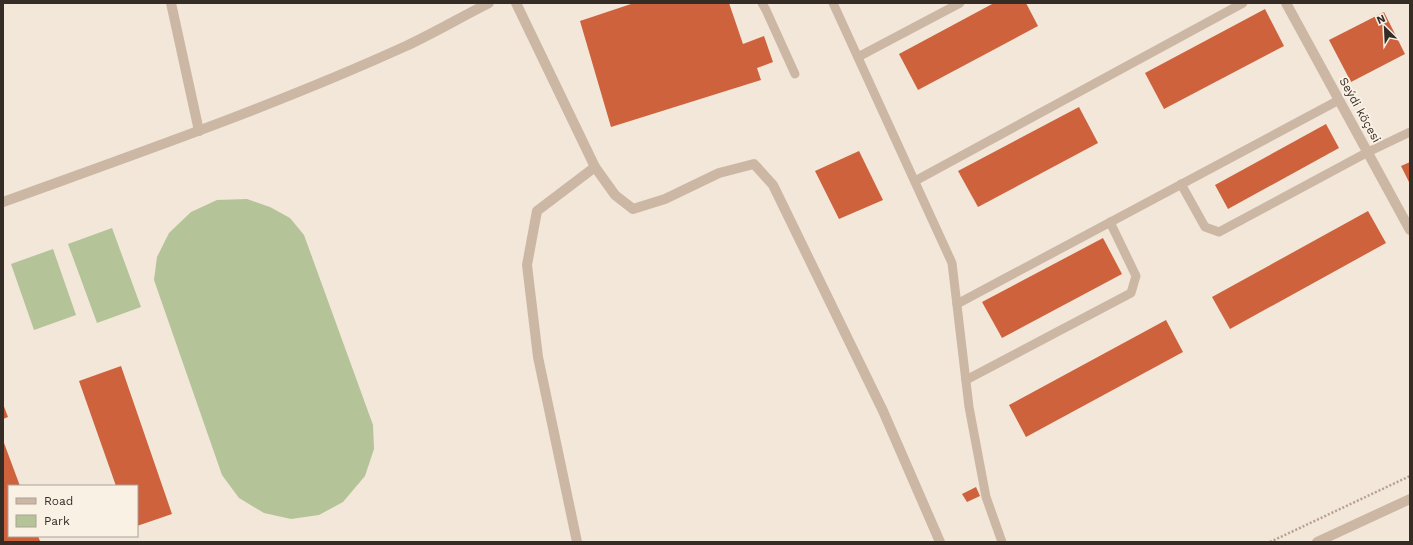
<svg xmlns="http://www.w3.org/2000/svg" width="1413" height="545" font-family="'Work Sans',sans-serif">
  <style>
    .green { fill: #b4c398 }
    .building { fill: #cd623d }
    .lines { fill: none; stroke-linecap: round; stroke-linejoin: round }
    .path { stroke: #b7a18e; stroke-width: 2.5; stroke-dasharray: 2 2; stroke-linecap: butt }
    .lane { stroke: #ccb7a4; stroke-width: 9 }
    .street { stroke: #ccb7a4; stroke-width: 10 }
    .labels { text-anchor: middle; stroke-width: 4; stroke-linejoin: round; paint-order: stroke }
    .street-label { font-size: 12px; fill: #362c26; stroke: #faf1e5 }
  </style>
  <rect width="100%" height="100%" fill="#f3e7d9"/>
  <g class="green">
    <polygon points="247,199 270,207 290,218 304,235 373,425 374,449 365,476 343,502 319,515 291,519 264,513 239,498 222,475 154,280 157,257 169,233 191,212 217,200"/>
    <polygon points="112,228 141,307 97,323 68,244"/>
    <polygon points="53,249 76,315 34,330 11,264"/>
  </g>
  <g class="building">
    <polygon points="634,3 729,3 743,44 764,36 773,62 757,68 761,80 611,127 580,21"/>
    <polygon points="994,3 1026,3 1038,26 918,90 899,54"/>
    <polygon points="1265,9 1284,46 1164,109 1145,73"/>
    <polygon points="1384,12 1405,54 1351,82 1329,40"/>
    <polygon points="1079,107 1098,143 978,207 958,171"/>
    <polygon points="1326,124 1339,148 1228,209 1215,185"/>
    <polygon points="859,151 883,200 839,219 815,171"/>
    <polygon points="1410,162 1410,184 1401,166"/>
    <polygon points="1368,211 1386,243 1230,329 1212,297"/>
    <polygon points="1103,238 1122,274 1002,338 982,302"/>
    <polygon points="1166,320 1183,352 1026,437 1009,405"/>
    <polygon points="121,366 172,514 137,526 137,486 116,486 79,381"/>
    <polygon points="3,404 8,417 3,419"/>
    <polygon points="4,443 20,486 9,486 9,536 38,536 40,541 37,542 3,542 3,444"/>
    <polygon points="976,487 980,496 967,502 962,494"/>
  </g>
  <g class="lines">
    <polyline class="path" points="1270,542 1410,476"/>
    <g class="lane">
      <polyline points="762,3 766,10 795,74"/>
      <polyline points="833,3 952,263 969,407 986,497 1002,542"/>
      <polyline points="858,57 960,3"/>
      <polyline points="915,181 1243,3"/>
      <polyline points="1181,184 1205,227 1219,232 1368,152 1410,132"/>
      <polyline points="957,304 1339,100"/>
      <polyline points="966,380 1131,293 1136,276 1110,222"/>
    </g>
    <g class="street">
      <polyline points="171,3 199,131"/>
      <polyline points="516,3 595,167 615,195 633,209 665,199 719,173 754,164 773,185 883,411 940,542"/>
      <polyline points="1286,3 1410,230"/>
      <path d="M3,202C138,153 274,106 406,46C434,33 461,17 489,3"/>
      <polyline points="577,542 538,357 527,265 537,211 595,167"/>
      <polyline points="1317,542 1410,499"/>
    </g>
  </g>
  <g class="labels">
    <g class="street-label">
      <text transform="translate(1360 110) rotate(61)" y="4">Seýdi köçesi</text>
    </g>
  </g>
  <rect width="1413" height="545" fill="none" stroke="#362c26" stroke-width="8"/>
  <rect x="8" y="485" width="130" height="52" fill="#faf1e5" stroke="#aca299"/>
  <rect x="16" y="498" width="20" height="6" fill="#ccb7a4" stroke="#aca299"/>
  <text x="44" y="505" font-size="12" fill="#362c26">Road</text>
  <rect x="16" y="515" width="20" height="12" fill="#b4c398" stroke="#aca299"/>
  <text x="44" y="525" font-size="12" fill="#362c26">Park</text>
  <g transform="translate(1385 28) rotate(336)" stroke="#faf1e5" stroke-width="3" paint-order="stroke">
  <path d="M0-3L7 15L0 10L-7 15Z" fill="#362c26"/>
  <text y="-6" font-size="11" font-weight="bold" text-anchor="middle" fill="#362c26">N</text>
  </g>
</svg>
